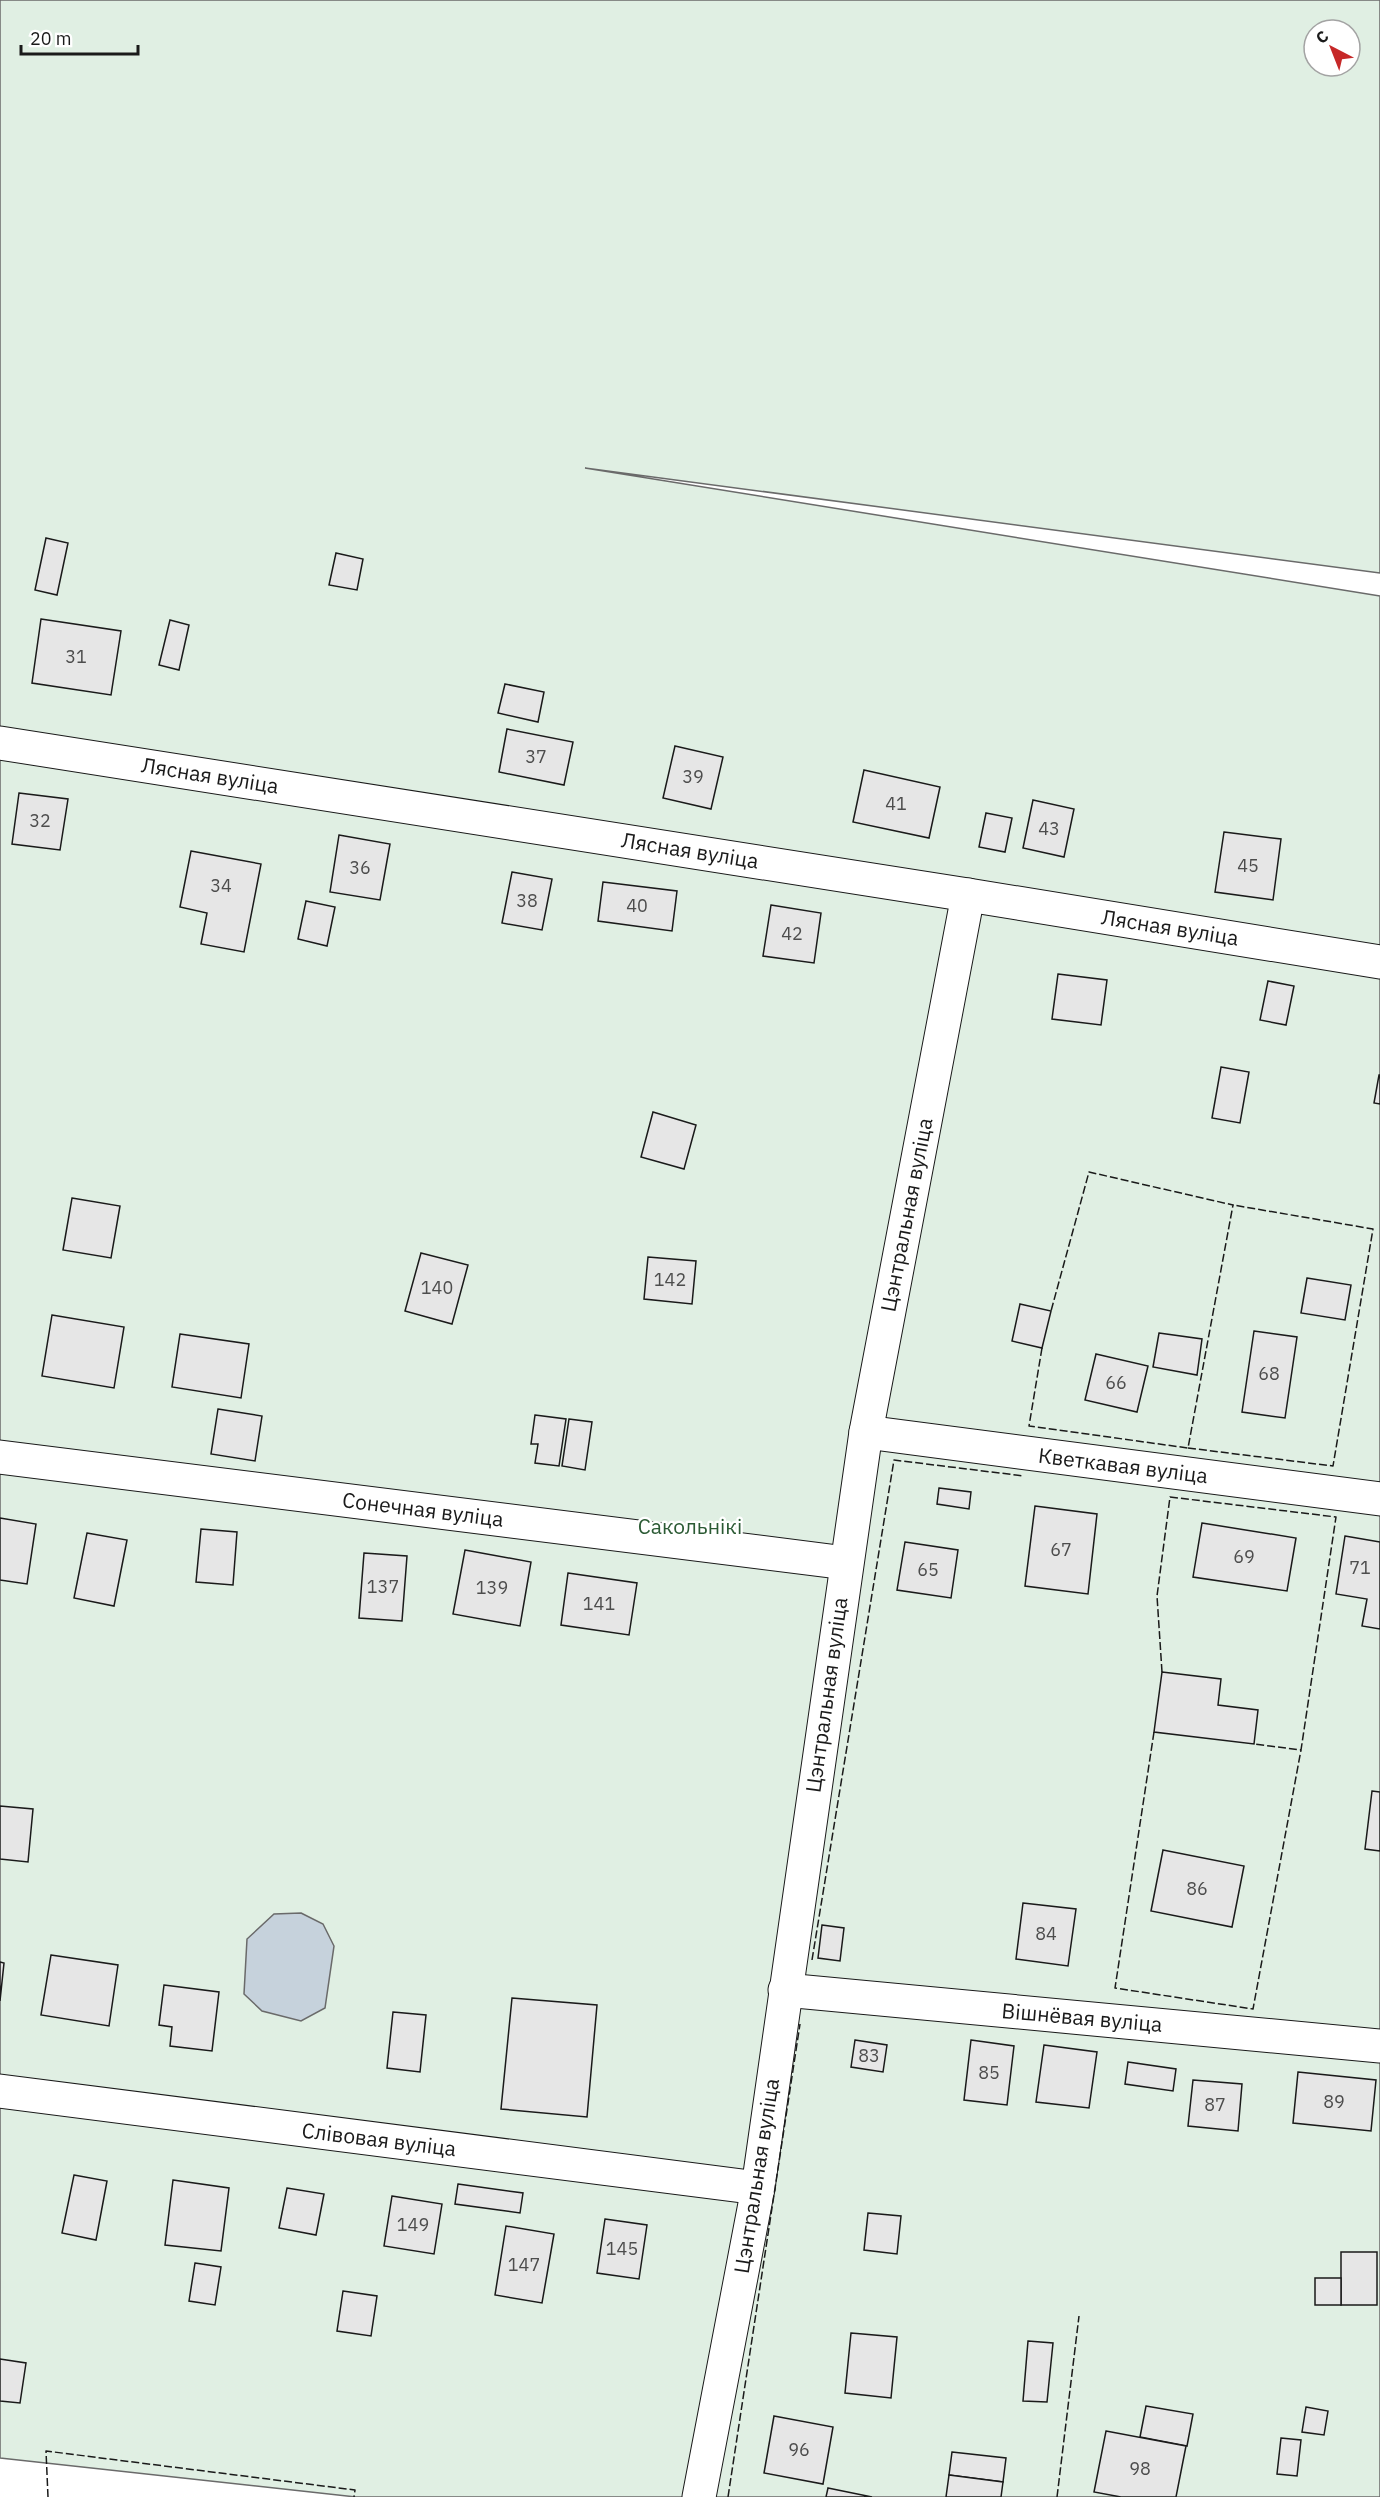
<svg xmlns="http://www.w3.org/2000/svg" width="1380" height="2497" font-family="'IBM Plex Sans',sans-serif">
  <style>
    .green { fill: #e0efe3; stroke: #6a6a6a; stroke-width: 1.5; fill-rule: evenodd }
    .water { fill: #c6d2dc; stroke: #6a6a6a; stroke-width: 1.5 }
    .building { fill: #e6e6e6; stroke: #1a1a1a; stroke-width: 1.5 }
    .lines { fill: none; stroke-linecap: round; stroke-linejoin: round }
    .minor-casing { stroke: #1a1a1a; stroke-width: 35 }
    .minor { stroke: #fff; stroke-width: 33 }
    .fence { stroke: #1a1a1a; stroke-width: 1.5; stroke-dasharray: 8 3; stroke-linecap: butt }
    .labels { text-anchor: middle; stroke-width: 4.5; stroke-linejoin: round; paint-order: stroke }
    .number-label { font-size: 18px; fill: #4d4d4d }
    .street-label { font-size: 21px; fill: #1a1a1a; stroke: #fff }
    .park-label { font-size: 21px; fill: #2b5a34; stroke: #fff }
  </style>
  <rect width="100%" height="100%" fill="#fff"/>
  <path class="green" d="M0,0H1380V573L585,468L1380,596V2497H356L0,2458ZM1314,30H1350V66H1314Z"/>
  <polygon class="water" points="301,1913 323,1924 334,1946 325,2008 301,2021 262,2011 244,1994 247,1939 274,1914"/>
  <g class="building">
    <polygon points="46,538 68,543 57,595 35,590"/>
    <polygon points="336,553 363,559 357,590 329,585"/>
    <polygon points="41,619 121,631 111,695 32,683"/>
    <polygon points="170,620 189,625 179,670 159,665"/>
    <polygon points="505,684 544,692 538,722 498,713"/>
    <polygon points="507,729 573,742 564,785 499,772"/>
    <polygon points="675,746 723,757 711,809 663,798"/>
    <polygon points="864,770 940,787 929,838 853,822"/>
    <polygon points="19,793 68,799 60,850 12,844"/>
    <polygon points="1033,800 1074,809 1064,857 1023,848"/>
    <polygon points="986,813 1012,818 1005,852 979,847"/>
    <polygon points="1224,832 1281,839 1273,900 1215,892"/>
    <polygon points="339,835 390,844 380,900 330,892"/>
    <polygon points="191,851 261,864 244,952 201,944 207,913 180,907"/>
    <polygon points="512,872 552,879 542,930 502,923"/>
    <polygon points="603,882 677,891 672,931 598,921"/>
    <polygon points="306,901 335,907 327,946 298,939"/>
    <polygon points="771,905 821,913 814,963 763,956"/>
    <polygon points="1058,974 1107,980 1101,1025 1052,1019"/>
    <polygon points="1268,981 1294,986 1286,1025 1260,1020"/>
    <polygon points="1221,1067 1249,1072 1240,1123 1212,1118"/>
    <polygon points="1379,1075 1380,1075 1380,1104 1374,1103"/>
    <polygon points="653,1112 696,1125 684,1169 641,1157"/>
    <polygon points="72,1198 120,1206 111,1258 63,1250"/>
    <polygon points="421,1253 468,1265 452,1324 405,1311"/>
    <polygon points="648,1257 696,1261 692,1304 644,1299"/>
    <polygon points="1307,1278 1351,1285 1345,1320 1301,1313"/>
    <polygon points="1020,1304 1051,1311 1042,1348 1012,1341"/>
    <polygon points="52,1315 124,1327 114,1388 42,1376"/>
    <polygon points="1254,1331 1297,1337 1285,1418 1242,1412"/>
    <polygon points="1159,1333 1202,1339 1197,1375 1153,1367"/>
    <polygon points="180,1334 249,1344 241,1398 172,1387"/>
    <polygon points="1096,1354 1148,1366 1137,1412 1085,1400"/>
    <polygon points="218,1409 262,1416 255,1461 211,1454"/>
    <polygon points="535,1415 566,1419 559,1466 535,1463 538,1444 531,1444"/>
    <polygon points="569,1419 592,1422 585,1470 562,1466"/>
    <polygon points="939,1488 971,1492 969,1509 937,1504"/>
    <polygon points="1035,1506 1097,1514 1088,1594 1025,1586"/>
    <polygon points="0,1518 36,1524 27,1584 0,1580"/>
    <polygon points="1202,1523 1296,1538 1287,1591 1193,1577"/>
    <polygon points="201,1529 237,1532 233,1585 196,1582"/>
    <polygon points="87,1533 127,1540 114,1606 74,1598"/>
    <polygon points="1345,1536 1380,1542 1380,1629 1362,1626 1367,1599 1336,1594"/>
    <polygon points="905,1542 958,1550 951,1598 897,1590"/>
    <polygon points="465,1550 531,1562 520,1626 453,1614"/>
    <polygon points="364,1553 407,1556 402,1621 359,1618"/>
    <polygon points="568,1573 637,1583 629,1635 561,1625"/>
    <polygon points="1162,1672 1221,1679 1218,1705 1258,1710 1254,1744 1154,1732"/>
    <polygon points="1372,1791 1380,1792 1380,1851 1365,1849"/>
    <polygon points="0,1806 33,1809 28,1862 0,1859"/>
    <polygon points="1163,1850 1244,1866 1232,1927 1151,1911"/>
    <polygon points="1023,1903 1076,1909 1068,1966 1016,1959"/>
    <polygon points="822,1925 844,1928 840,1961 818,1958"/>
    <polygon points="51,1955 118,1965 109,2026 41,2015"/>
    <polygon points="0,1962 4,1963 0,2001"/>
    <polygon points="164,1985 219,1992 212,2051 170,2046 172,2027 159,2025"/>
    <polygon points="512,1998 597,2005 587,2117 501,2109"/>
    <polygon points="393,2012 426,2015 420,2072 387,2068"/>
    <polygon points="855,2040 887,2045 883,2072 851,2067"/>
    <polygon points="971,2040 1014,2046 1007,2105 964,2100"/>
    <polygon points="1044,2045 1097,2052 1089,2108 1036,2102"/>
    <polygon points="1128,2062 1176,2069 1173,2091 1125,2084"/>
    <polygon points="1298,2072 1376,2080 1371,2131 1293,2123"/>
    <polygon points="1193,2080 1242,2084 1238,2131 1188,2126"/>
    <polygon points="74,2175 107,2181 96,2240 62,2233"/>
    <polygon points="173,2180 229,2188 221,2251 165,2245"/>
    <polygon points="458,2184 523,2193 520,2213 455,2204"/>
    <polygon points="287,2188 324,2194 316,2235 279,2228"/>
    <polygon points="392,2196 442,2204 434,2254 384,2246"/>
    <polygon points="868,2213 901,2216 897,2254 864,2250"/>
    <polygon points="605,2219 647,2225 639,2279 597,2273"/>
    <polygon points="506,2226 554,2234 542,2303 495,2295"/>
    <rect x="1341" y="2252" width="36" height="53"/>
    <polygon points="195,2263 221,2267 215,2305 189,2301"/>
    <rect x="1315" y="2278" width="26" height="27"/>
    <polygon points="343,2291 377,2296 371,2336 337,2331"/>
    <polygon points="851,2333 897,2337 891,2398 845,2393"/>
    <polygon points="1028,2341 1053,2343 1047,2402 1023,2401"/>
    <polygon points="0,2359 26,2363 20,2403 0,2401"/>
    <polygon points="1146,2406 1193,2414 1187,2446 1140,2437"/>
    <polygon points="1306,2407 1328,2411 1324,2435 1302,2432"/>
    <polygon points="774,2416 833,2427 823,2484 764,2473"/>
    <polygon points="1106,2431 1186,2446 1176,2497 1121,2497 1094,2492"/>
    <polygon points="1281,2438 1301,2440 1297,2476 1277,2474"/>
    <polygon points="952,2452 1006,2458 1003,2482 949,2475"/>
    <polygon points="949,2475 1003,2482 1001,2497 946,2497"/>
    <polygon points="828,2488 872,2497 826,2497"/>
  </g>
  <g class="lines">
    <defs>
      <g id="minor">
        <polyline points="0,743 968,895 1380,962"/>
        <polyline points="866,1432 1380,1499"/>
        <polyline points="0,1457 846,1563"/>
        <polyline points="785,1990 1380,2046"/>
        <polyline points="0,2091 758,2188"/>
        <polyline points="699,2497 758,2188 866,1432 968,895"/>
      </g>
    </defs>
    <use href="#minor" class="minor-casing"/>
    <use href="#minor" class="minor"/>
    <g class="fence">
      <polyline points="1042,1348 1029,1426 1188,1448 1233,1205 1089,1172 1051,1311"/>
      <polyline points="1188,1448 1333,1466 1373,1229 1233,1205"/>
      <polyline points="1162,1672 1157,1596 1170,1497 1336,1517 1301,1750 1254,1744"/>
      <polyline points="1154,1732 1115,1988 1253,2009 1301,1750"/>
      <polyline points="812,1960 894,1460 1024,1476"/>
      <polyline points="48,2497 46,2451 355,2490 354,2497"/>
      <polyline points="728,2497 800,2024"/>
      <polyline points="1057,2497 1079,2316"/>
    </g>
  </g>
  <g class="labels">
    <g class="number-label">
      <text x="76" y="663">31</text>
      <text x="536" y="763">37</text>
      <text x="693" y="783">39</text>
      <text x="896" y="810">41</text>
      <text x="40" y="827">32</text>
      <text x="1049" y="835">43</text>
      <text x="1248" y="872">45</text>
      <text x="360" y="874">36</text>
      <text x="221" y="892">34</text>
      <text x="527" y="907">38</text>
      <text x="637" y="912">40</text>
      <text x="792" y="940">42</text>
      <text x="670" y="1286">142</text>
      <text x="437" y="1294">140</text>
      <text x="1269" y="1380">68</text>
      <text x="1116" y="1389">66</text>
      <text x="1061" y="1556">67</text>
      <text x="1244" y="1563">69</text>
      <text x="1360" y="1574">71</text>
      <text x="928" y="1576">65</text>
      <text x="383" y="1593">137</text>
      <text x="492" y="1594">139</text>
      <text x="599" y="1610">141</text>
      <text x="1197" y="1895">86</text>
      <text x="1046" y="1940">84</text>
      <text x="869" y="2062">83</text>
      <text x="989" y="2079">85</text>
      <text x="1334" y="2108">89</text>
      <text x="1215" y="2111">87</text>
      <text x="413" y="2231">149</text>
      <text x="622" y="2255">145</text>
      <text x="524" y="2271">147</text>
      <text x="799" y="2456">96</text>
      <text x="1140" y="2475">98</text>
    </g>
    <g class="street-label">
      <text transform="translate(210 776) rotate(9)" y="7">Лясная вуліца</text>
      <text transform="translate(690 851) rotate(9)" y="7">Лясная вуліца</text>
      <text transform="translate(1170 928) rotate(9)" y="7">Лясная вуліца</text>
      <text transform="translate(907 1215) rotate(-79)" y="7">Цэнтральная вуліца</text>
      <text transform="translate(1123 1466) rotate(7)" y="7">Кветкавая вуліца</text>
      <text transform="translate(423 1510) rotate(7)" y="7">Сонечная вуліца</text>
      <text transform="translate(827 1695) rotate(-82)" y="7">Цэнтральная вуліца</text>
      <text transform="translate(1082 2018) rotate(5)" y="7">Вішнёвая вуліца</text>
      <text transform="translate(379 2140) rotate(7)" y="7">Слівовая вуліца</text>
      <text transform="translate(757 2176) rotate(-81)" y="7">Цэнтральная вуліца</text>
    </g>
    <g class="park-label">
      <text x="690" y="1534">Сакольнікі</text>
    </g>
  </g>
  <g transform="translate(1332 48) rotate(318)"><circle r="28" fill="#ffffff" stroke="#a3a3a3" stroke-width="1.5"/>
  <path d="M0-4.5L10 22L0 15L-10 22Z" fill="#c62828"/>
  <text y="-9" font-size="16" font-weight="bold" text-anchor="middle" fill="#1a1a1a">С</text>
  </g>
  <path d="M21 45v9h117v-9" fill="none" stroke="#1a1a1a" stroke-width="3"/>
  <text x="30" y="45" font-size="18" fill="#1a1a1a" stroke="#ffffff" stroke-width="4.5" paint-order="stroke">20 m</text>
</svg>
